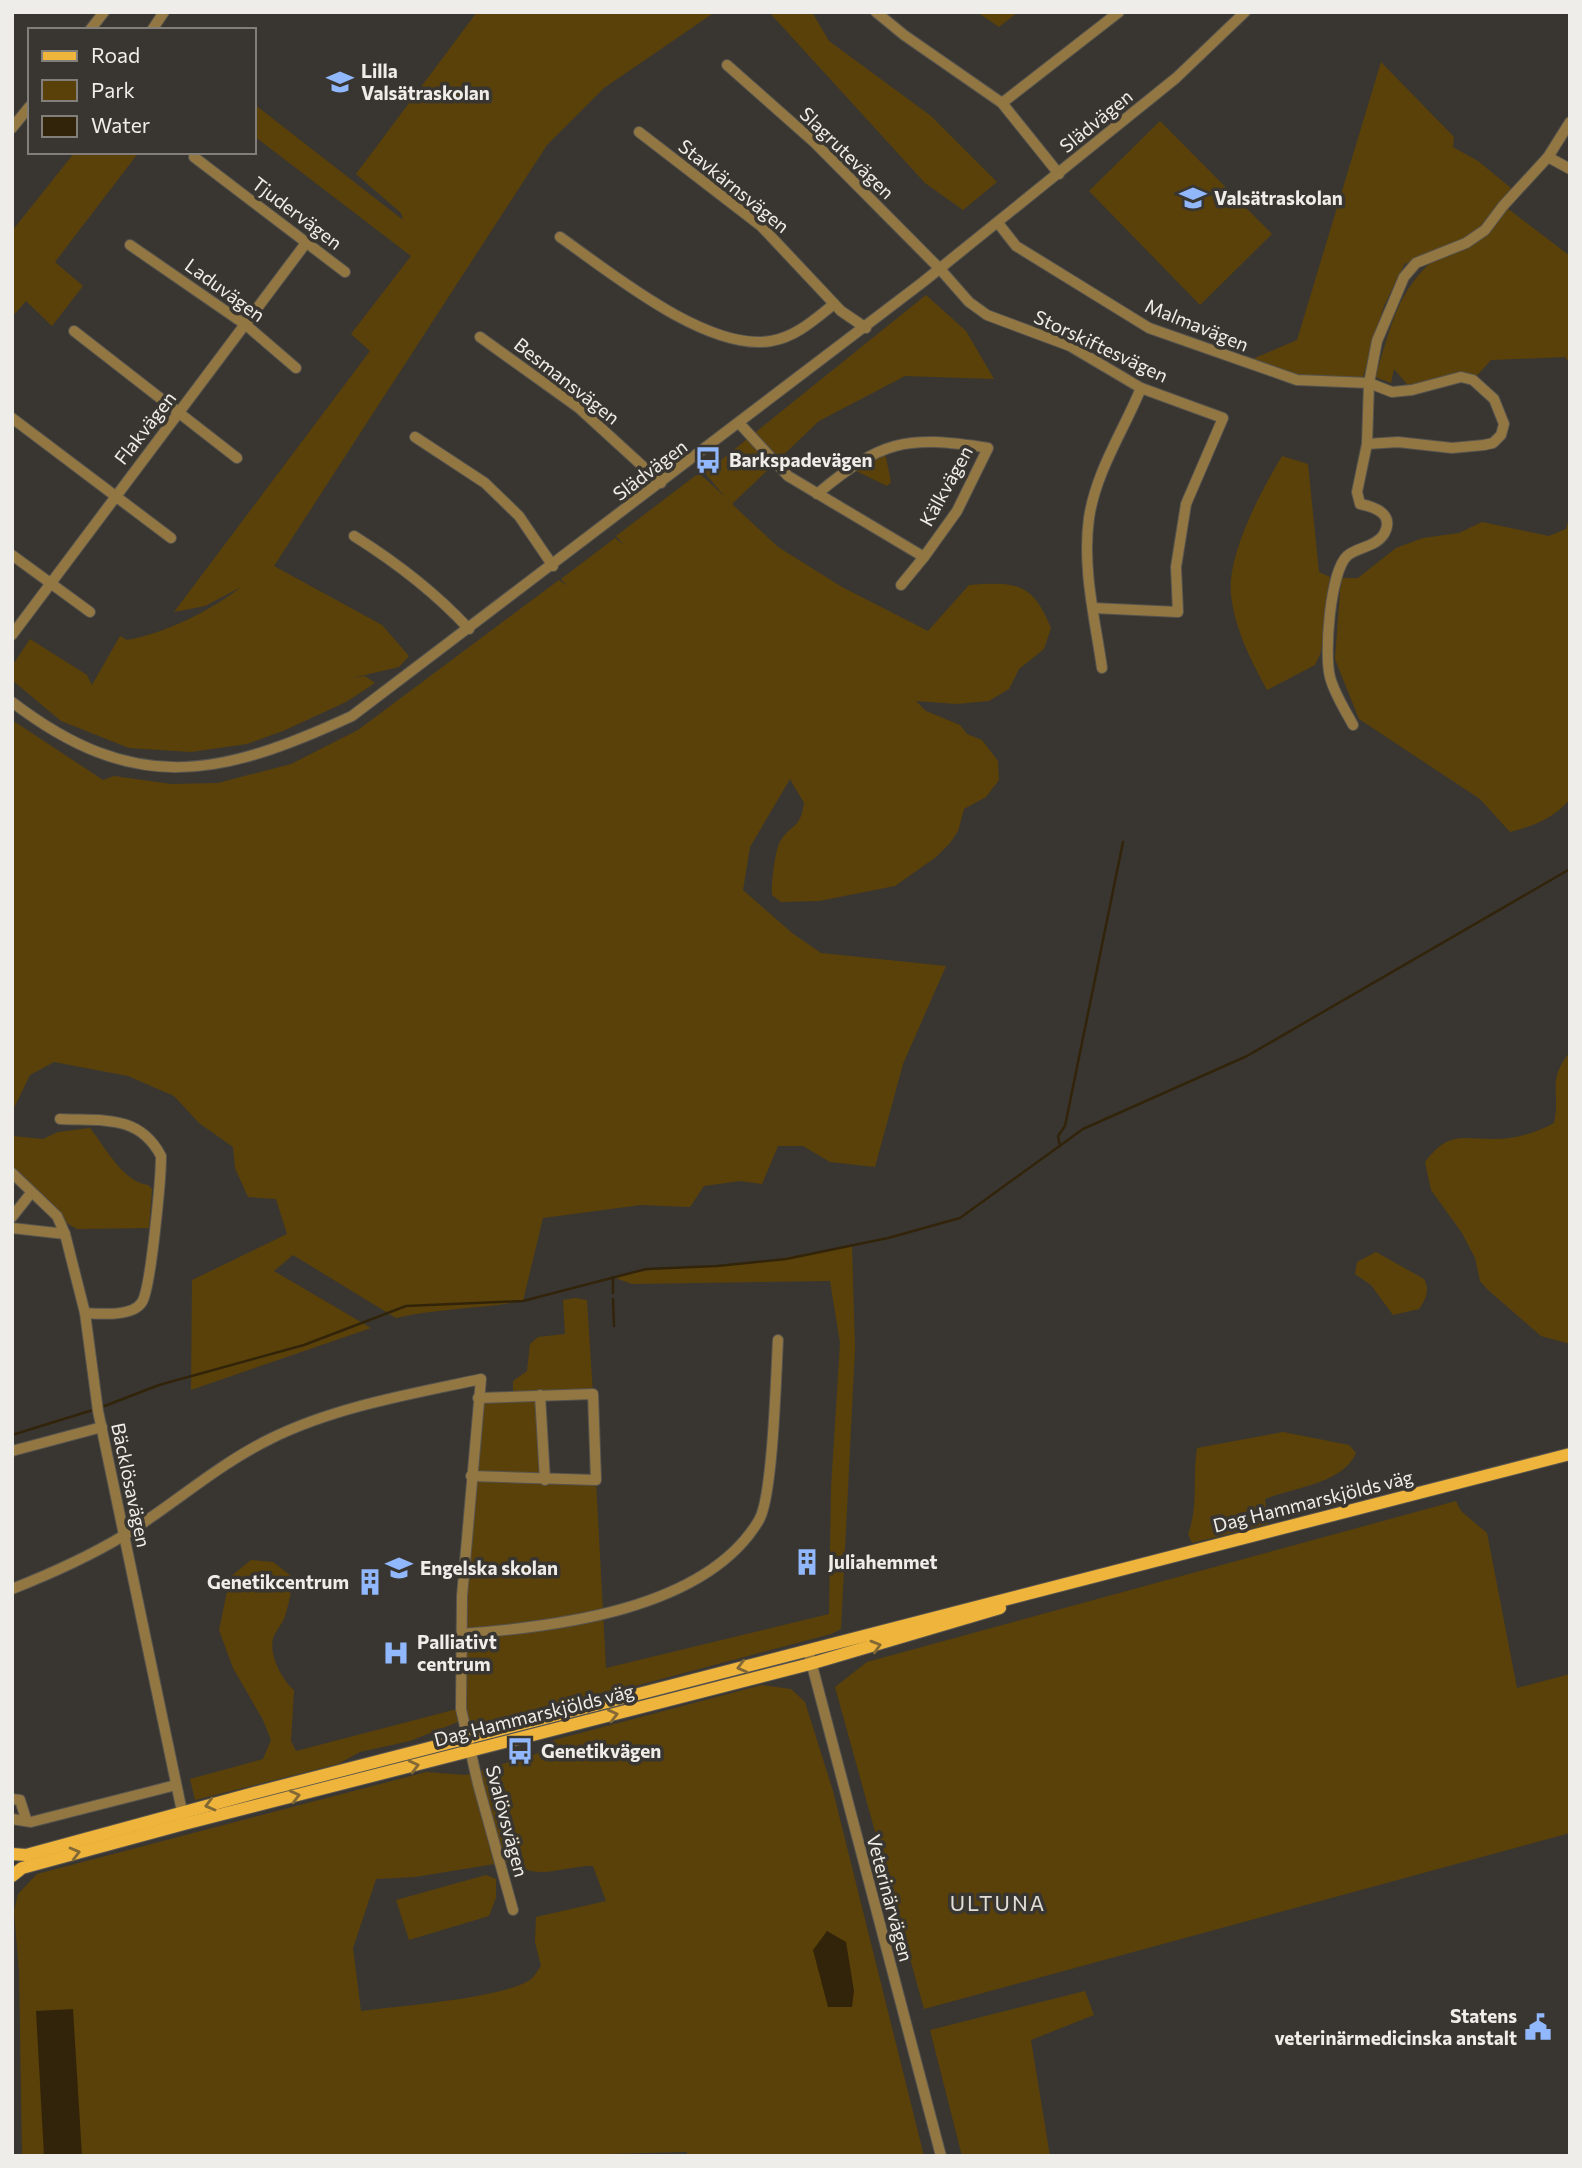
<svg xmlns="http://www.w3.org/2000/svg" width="1582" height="2168" font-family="Commissioner,sans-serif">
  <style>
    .green { fill: #5a4109; fill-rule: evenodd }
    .water { fill: #32240a }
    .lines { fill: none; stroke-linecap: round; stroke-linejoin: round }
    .stream { stroke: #32240a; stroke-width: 2.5 }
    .minor-casing { stroke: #56534e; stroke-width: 12 }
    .major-casing { stroke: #56534e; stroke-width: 14 }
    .minor { stroke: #927743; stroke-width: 10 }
    .major { stroke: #eeb43b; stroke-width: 12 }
    .oneway { stroke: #816835 }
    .labels { text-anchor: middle; stroke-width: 7; stroke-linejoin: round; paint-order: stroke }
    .poi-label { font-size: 19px; font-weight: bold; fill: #efede9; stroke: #393631; text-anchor: start }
    .street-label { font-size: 19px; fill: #efede9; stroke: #393631 }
    .neighbourhood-label { font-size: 21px; letter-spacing: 2px; fill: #e2ded7; stroke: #393631 }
  </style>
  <rect width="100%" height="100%" fill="#393631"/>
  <g class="green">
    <path d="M477,12H715L604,88L547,145L274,566L382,625L409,656L399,667L352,678L365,676L375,683L346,702L283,731L247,744L191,752L129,748L61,721L12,680V666L30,639L87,675L92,685L120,636L127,640C166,633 210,611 241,587L205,606L174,612L370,351L351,334L411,256L254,136V104L403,220L401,213L356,174Z"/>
    <polygon points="769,12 812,12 829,41 931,116 997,182 963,210 925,183"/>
    <polygon points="977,12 1018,12 999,27"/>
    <path d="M1381,62L1454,137L1453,147L1478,161L1517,193L1507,208L1570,256V364L1565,357L1491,360L1473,380L1412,390L1394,369L1391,383L1375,377C1393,323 1395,292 1440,254L1414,265L1405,263L1384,306L1363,377L1304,376L1250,360L1297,340Z"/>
    <polygon points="1160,121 1272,234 1200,305 1089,191"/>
    <polygon points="75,152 139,152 55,262 83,286 52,326 26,301 12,317 12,231"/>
    <path d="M926,295L966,331L994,379L905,376L819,421L732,504L778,547L842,587L928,631L969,585C1015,582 1032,581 1051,628L1044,649L1019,669L1009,689L989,701L957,704L916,701L926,711L960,725L967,734L982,740L998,761L999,780L986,797L964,809L958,831L950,843L936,857L895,886L819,901L781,902L772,895C771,884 775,848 781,840C792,823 800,830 804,803L790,779L750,847L743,890L792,933L821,953L946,966L903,1064L875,1167L830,1162L803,1146H778L762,1184L740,1181L704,1186L690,1207L641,1205L543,1218L523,1301C480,1309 438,1308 396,1318L293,1255L274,1271L371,1328L191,1390L192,1280L287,1234L276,1199L248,1197L235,1168L233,1147L199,1123L174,1096L128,1076L54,1062L30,1075L12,1112V720L103,780L114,776L171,784L218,783L291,764L358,730L559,580L567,586L561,579L615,538L624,545L616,536L699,473L725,497L705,473Z"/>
    <polygon points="885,453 891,482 887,486 852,469"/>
    <path d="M1282,456L1308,464L1319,572L1330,577L1321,652L1315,665L1267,690C1251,660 1235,630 1231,595C1227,554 1261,491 1282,456Z"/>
    <path d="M1570,515V799C1555,818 1533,826 1510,832L1480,799L1359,719L1335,659L1341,578H1358L1396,548L1423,538L1459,533L1482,522L1549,536L1566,529Z"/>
    <path d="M1570,1052V1344L1541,1336L1488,1290L1480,1281L1475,1258L1462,1233L1431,1190L1425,1162C1449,1131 1461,1139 1494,1139C1514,1139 1536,1133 1554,1123C1561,1090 1546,1082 1570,1052Z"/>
    <path d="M90,1128C105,1147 123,1182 148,1185L152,1189L149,1228L77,1229L46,1211L12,1181L13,1136L43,1139L58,1132Z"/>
    <path d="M852,1245L855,1349L841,1629L831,1634L473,1729L463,1720L410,1741L360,1752L338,1764L195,1800L190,1779L263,1759L271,1740L263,1720L233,1668L219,1630L230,1577L251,1560L273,1562L294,1578C291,1591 289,1604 285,1616C283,1623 277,1629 274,1636C267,1652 282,1680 294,1690L291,1741L296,1751L461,1708L462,1596L478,1398L513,1396V1381L527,1371L530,1344L538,1337L565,1334L563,1300L575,1298L587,1300L593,1394L540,1396L545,1479L596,1480L606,1668L829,1614L831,1488L840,1343L830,1281L632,1284L613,1277C652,1267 681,1269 720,1266C765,1262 808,1254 852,1245Z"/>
    <path d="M1376,1252L1424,1279C1430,1290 1426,1299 1419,1309L1393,1315L1371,1285L1355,1274L1357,1262Z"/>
    <path d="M1283,1432L1349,1445L1356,1453C1344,1483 1293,1488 1265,1499L1268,1524L1192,1543L1188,1534C1199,1506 1192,1478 1197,1448Z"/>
    <polygon points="1456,1501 1461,1511 1487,1533 1517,1688 1570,1674 1570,1833 924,2009 835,1687 867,1662"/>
    <path d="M762,1685L791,1689L805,1702L833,1791L924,2156H687V2152L526,2156H22L19,1971L14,1911L18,1894L37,1874L426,1772L466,1775L536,1754L554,1740ZM513,1861C535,1883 565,1865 593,1866L606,1901L536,1917L535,1942L541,1966C538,1970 535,1976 531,1979C507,1998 396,2006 361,2011L353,1948L376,1879L415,1877Z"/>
    <polygon points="486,1875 496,1879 496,1898 489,1916 409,1940 396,1900"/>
    <polygon points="1085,1991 1094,2015 1031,2040 1050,2156 962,2156 930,2030"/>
  </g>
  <g class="water">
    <polygon points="827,1931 846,1942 854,1991 852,2007 828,2007 813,1950"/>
    <polygon points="73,2009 82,2156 44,2156 36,2011"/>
  </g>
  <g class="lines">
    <g class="stream">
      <polyline points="1060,1146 1058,1136 1065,1126 1123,842"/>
      <polyline points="613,1293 613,1277"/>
      <polyline points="613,1299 614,1326"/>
      <polyline points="102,1407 159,1385 304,1345 406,1306 523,1301 646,1269 717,1266 786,1259 888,1238 960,1218 1083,1129 1247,1056 1570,869"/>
      <polyline points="12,1435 96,1409"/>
    </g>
    <defs>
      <g id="minor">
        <polyline points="876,12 904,35 1002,103 1059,174"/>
        <polyline points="90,30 104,12"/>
        <polyline points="152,30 164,12"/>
        <polyline points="727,65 814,142 940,269 969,302 987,315 1070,346 1141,388 1223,418 1186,504 1176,567 1178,612 1093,608"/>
        <polyline points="1002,103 1119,12"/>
        <polyline points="12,128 30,106"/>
        <polyline points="639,132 761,226 841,311 866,328"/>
        <polyline points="194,157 345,272"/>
        <polyline points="1548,157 1570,169"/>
        <polyline points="998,223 1016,246 1149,328 1297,380 1369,383 1392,392 1412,390 1461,377 1473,380 1494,399 1504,424 1501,435 1493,443 1484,445 1452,448 1398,442 1367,444"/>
        <path d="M560,237C610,272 707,352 771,341C796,337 815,319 834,304"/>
        <polyline points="130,245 246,325 296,368"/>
        <polyline points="74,331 237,458"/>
        <polyline points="480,337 579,408 661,483"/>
        <polyline points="12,418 171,538"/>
        <path d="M739,423L788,476L924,557L957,511L988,448C905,435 882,440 817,494"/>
        <polyline points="415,437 485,483 519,516 553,566"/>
        <path d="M354,536C397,563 434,591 469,629"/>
        <polyline points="12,555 90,612"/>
        <polyline points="901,585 924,557"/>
        <polyline points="12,635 306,243"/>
        <path d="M1102,668C1095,619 1082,568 1089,518C1096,471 1124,430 1141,388"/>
        <path d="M12,702C135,796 220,777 352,716L923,282L1176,78L1245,12"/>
        <path d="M1353,725C1345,710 1334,693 1330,677C1324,655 1330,572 1347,556C1357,547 1376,547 1384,534C1395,514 1375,507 1360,504L1357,492L1367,444L1369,383L1377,341L1404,277L1416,263L1466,243L1485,230L1503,206L1548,157L1570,122"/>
        <path d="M60,1119C102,1121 139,1114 161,1156C161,1177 151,1288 142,1302C133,1317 100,1314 85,1313"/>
        <polyline points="12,1173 57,1216 65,1234 85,1313 98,1411 184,1821"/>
        <polyline points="12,1217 31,1193"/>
        <polyline points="12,1228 65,1234"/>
        <polyline points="540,1395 545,1480"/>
        <polyline points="12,1451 102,1427"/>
        <polyline points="471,1476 596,1480 593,1394 478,1398"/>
        <path d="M12,1589C50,1574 88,1557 123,1536C173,1505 217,1465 270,1439C334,1407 411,1394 481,1379L462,1596L461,1709L478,1784L513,1910"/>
        <path d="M461,1634C555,1627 706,1610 759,1520C773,1496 776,1375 778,1340"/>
        <polyline points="808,1650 941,2156"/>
        <polyline points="12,1799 20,1800 26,1819"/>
        <polyline points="12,1819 31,1822 176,1785"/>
      </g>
      <g id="major">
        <polyline points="12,1854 26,1855 258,1792 1570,1454"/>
        <polyline points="12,1876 22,1868 184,1824 810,1664 1000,1608"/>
      </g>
    </defs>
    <use href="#minor" class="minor-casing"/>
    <use href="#major" class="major-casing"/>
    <use href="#minor" class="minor"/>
    <use href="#major" class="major"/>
  </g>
  <defs><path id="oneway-chevron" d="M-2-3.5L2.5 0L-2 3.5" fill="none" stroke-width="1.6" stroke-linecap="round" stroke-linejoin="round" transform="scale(1.75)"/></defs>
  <g class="oneway">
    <use href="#oneway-chevron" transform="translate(876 1646) rotate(-16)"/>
    <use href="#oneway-chevron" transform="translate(742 1667) rotate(165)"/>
    <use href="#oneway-chevron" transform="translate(613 1715) rotate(-14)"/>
    <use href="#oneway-chevron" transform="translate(414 1766) rotate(-14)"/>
    <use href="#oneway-chevron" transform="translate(295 1796) rotate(-14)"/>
    <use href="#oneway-chevron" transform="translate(210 1805) rotate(165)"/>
    <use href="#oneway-chevron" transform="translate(75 1853) rotate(-15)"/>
  </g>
  <defs>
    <symbol id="school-bare" viewBox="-9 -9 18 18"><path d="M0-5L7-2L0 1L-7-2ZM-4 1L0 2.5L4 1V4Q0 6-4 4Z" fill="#91b8fd" stroke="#393631" stroke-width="2.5" paint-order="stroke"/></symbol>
    <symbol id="bus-bare" viewBox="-9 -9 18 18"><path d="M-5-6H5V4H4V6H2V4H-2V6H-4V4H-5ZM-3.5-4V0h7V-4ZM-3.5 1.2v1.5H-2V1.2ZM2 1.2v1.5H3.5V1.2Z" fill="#91b8fd" stroke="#393631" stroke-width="2.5" paint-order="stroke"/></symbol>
    <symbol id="building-bare" viewBox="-9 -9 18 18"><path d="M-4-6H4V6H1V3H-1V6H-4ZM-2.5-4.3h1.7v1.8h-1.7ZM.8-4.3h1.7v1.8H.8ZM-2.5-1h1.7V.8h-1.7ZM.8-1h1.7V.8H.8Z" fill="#91b8fd" stroke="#393631" stroke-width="2.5" paint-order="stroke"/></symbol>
    <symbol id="hospital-bare" viewBox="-9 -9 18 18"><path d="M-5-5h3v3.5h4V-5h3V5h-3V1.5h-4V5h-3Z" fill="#91b8fd" stroke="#393631" stroke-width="2.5" paint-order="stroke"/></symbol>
    <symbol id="civic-bare" viewBox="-9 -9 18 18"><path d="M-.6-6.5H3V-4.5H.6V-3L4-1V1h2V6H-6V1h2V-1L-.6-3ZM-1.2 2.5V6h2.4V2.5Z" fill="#91b8fd" stroke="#393631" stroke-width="2.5" paint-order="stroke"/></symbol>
  </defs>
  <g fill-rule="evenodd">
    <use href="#school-bare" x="321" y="63" width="38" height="38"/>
    <use href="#school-bare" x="1174" y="179" width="38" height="38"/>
    <use href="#bus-bare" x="689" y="441" width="38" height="38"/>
    <use href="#building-bare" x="788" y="1543" width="38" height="38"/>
    <use href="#school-bare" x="380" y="1549" width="38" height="38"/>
    <use href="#building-bare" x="351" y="1563" width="38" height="38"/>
    <use href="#hospital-bare" x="377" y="1634" width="38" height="38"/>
    <use href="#bus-bare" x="501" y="1732" width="38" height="38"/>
    <use href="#civic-bare" x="1519" y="2008" width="38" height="38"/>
  </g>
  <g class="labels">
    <g class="poi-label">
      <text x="361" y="78">Lilla<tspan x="361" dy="22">Valsätraskolan</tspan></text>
      <text x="1214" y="205">Valsätraskolan</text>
      <text x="729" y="467">Barkspadevägen</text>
      <text x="828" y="1569">Juliahemmet</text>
      <text x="420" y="1575">Engelska skolan</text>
      <text x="349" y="1589" text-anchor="end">Genetikcentrum</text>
      <text x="417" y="1649">Palliativt<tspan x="417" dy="22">centrum</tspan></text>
      <text x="541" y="1758">Genetikvägen</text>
      <text x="1517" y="2023" text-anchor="end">Statens<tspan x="1517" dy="22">veterinärmedicinska anstalt</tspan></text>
    </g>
    <g class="street-label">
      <text transform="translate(1096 121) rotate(-39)" y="7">Slädvägen</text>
      <text transform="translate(847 153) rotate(44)" y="7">Slagrutevägen</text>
      <text transform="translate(734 186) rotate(39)" y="7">Stavkärnsvägen</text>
      <text transform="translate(297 213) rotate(37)" y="7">Tjudervägen</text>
      <text transform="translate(225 290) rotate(36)" y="7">Laduvägen</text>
      <text transform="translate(1197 325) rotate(22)" y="7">Malmavägen</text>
      <text transform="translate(1101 346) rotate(25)" y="7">Storskiftesvägen</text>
      <text transform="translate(567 381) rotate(38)" y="7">Besmansvägen</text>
      <text transform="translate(145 428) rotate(-52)" y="7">Flakvägen</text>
      <text transform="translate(650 470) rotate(-37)" y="7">Slädvägen</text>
      <text transform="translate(946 486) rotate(-61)" y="7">Kälkvägen</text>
      <text transform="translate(131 1485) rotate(78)" y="7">Bäcklösavägen</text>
      <text transform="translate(1313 1501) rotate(-14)" y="7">Dag Hammarskjölds väg</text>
      <text transform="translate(534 1715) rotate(-14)" y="7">Dag Hammarskjölds väg</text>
      <text transform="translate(507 1821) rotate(75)" y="7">Svalövsvägen</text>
      <text transform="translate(890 1898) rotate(75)" y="7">Veterinärvägen</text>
    </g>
    <g class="neighbourhood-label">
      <text x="998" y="1911">ULTUNA</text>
    </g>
  </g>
  <rect width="1582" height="2168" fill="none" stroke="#efede9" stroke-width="28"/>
  <rect x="28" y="28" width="228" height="126" fill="#393631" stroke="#827f7b" stroke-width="2"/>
  <rect x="42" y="51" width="35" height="10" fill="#eeb43b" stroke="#827f7b" stroke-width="2"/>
  <text x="91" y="63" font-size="21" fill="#efede9">Road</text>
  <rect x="42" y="80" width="35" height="21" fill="#5a4109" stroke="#827f7b" stroke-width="2"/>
  <text x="91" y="98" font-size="21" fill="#efede9">Park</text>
  <rect x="42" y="116" width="35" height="21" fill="#32240a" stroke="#827f7b" stroke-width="2"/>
  <text x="91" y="133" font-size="21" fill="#efede9">Water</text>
</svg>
